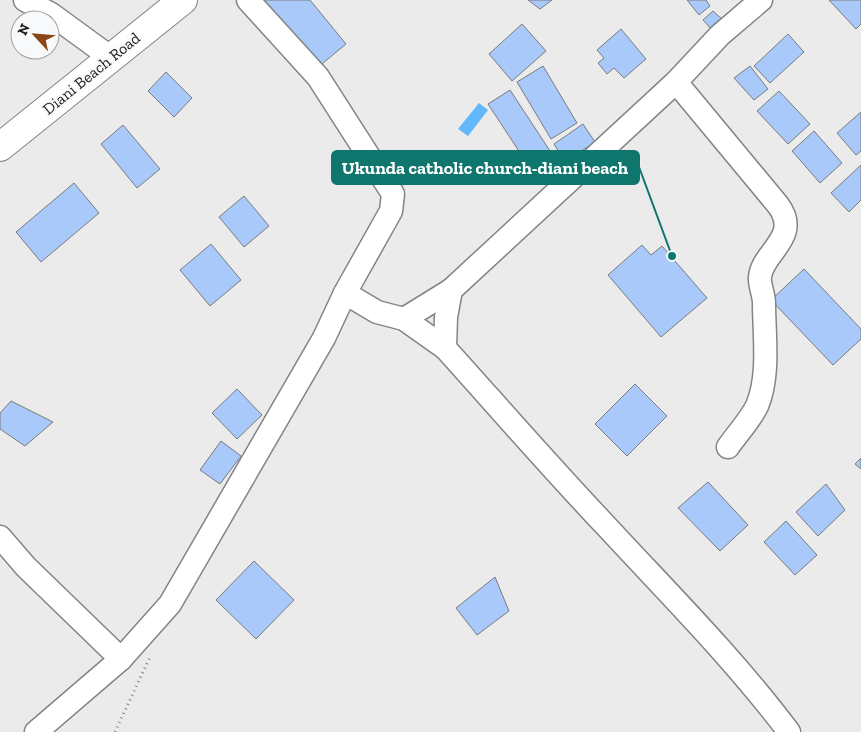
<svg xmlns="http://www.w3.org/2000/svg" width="861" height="732" font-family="'Zilla Slab',serif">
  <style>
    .water { fill: #63b7fb }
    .building { fill: #a8c9f9; stroke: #7a7b7c }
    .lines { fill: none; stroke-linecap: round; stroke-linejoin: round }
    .minor-casing { stroke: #838485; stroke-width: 25 }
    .major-casing { stroke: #838485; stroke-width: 30 }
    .path { stroke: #888889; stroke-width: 3; stroke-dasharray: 1 4; stroke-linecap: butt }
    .minor { stroke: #fff; stroke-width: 22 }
    .major { stroke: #fff; stroke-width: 28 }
    .labels { text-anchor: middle; stroke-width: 4; stroke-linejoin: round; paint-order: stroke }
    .street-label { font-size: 16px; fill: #1a1a1b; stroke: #f8f9fa }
    .leader { fill: none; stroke: #0f766e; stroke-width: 2 }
    .callout-dot { fill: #0f766e; stroke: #f8f9fa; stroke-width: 2 }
    .callout { fill: #0f766e; stroke: #0f766e; stroke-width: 2 }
    .callout-label { font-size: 18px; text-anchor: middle; font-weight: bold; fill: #fff }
  </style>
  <rect width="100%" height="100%" fill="#ebebec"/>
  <polygon class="water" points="479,103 488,110 468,136 458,129"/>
  <g class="building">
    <polygon points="262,0 310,0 346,44 317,68"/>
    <polygon points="528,0 552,0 540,9"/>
    <polygon points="687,0 706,0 710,6 699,15"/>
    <polygon points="829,0 861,0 861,24 856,29"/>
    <polygon points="713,11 723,20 712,30 703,20"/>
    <polygon points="522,24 546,51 512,81 489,54"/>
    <polygon points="621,29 646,59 624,78 614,68 607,74 598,63 604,58 597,50"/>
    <polygon points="788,34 804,52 770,83 754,66"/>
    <polygon points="543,66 577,123 551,139 517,82"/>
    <polygon points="750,66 768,89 754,100 734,78"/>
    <polygon points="166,72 192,98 174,117 148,91"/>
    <polygon points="510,90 556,160 534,174 488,104"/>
    <polygon points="779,91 810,124 788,144 757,111"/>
    <polygon points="861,112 861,151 856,155 837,133"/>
    <polygon points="583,124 595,142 565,162 554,144"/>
    <polygon points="123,125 160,169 137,188 101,144"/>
    <polygon points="814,131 842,163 820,183 792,151"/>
    <polygon points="861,165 861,200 849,212 831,193"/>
    <polygon points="74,183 99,213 41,262 16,232"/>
    <polygon points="244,196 269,226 244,247 219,217"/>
    <polygon points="211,244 241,280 210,306 180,270"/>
    <polygon points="642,245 651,255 662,246 707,298 661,337 608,275"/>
    <polygon points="804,269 861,329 861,339 833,365 771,300"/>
    <polygon points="635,384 667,416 627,456 595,424"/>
    <polygon points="237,389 262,415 237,439 212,413"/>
    <polygon points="11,401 53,422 25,446 0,429 0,413"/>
    <polygon points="221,441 241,456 220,484 200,470"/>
    <polygon points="861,458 861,469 855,464"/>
    <polygon points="708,482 748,525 720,551 678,508"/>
    <polygon points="826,484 845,510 818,536 796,512"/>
    <polygon points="786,521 817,555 795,575 764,542"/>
    <polygon points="254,561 294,600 256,639 216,600"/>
    <polygon points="495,577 509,611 477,635 456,608"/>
  </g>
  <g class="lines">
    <defs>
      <g id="minor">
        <polyline points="25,0 51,14 110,57"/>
        <polyline points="248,0 318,77 393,194 391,211 345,293"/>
        <path d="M761,0L720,35L676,82L451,290L446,317L445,348C499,408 552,469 608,528C670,595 734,659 789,732"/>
        <path d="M676,82L778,205C802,237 762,252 760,277C759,285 764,294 764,303C764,336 770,375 757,406C750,420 738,433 728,447"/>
        <polyline points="404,319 451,290"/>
        <polyline points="0,537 26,567 121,659"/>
        <polyline points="36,732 121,659 170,604 324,338 345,293 377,312 404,319 445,348"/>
      </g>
      <polyline id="major" points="0,147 183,0"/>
    </defs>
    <use href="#minor" class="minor-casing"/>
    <use href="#major" class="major-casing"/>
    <polyline class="path" points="115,732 150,657"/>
    <use href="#minor" class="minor"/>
    <use href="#major" class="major"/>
  </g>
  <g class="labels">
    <g class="street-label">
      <text transform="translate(91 73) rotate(-39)" y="6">Diani Beach Road</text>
    </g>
  </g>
  <path class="leader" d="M672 256L639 167"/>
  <circle class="callout-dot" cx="672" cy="256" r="5"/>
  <rect class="callout" x="332" y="151" width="307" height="33" rx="5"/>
  <g class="callout-label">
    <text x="485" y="174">Ukunda catholic church-diani beach</text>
  </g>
  <g transform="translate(35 35) rotate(296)"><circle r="24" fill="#f8f9fa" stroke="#9fa0a1"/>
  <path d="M0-4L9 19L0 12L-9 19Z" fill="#894617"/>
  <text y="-8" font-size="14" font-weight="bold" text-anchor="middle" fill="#1a1a1b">N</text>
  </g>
</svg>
